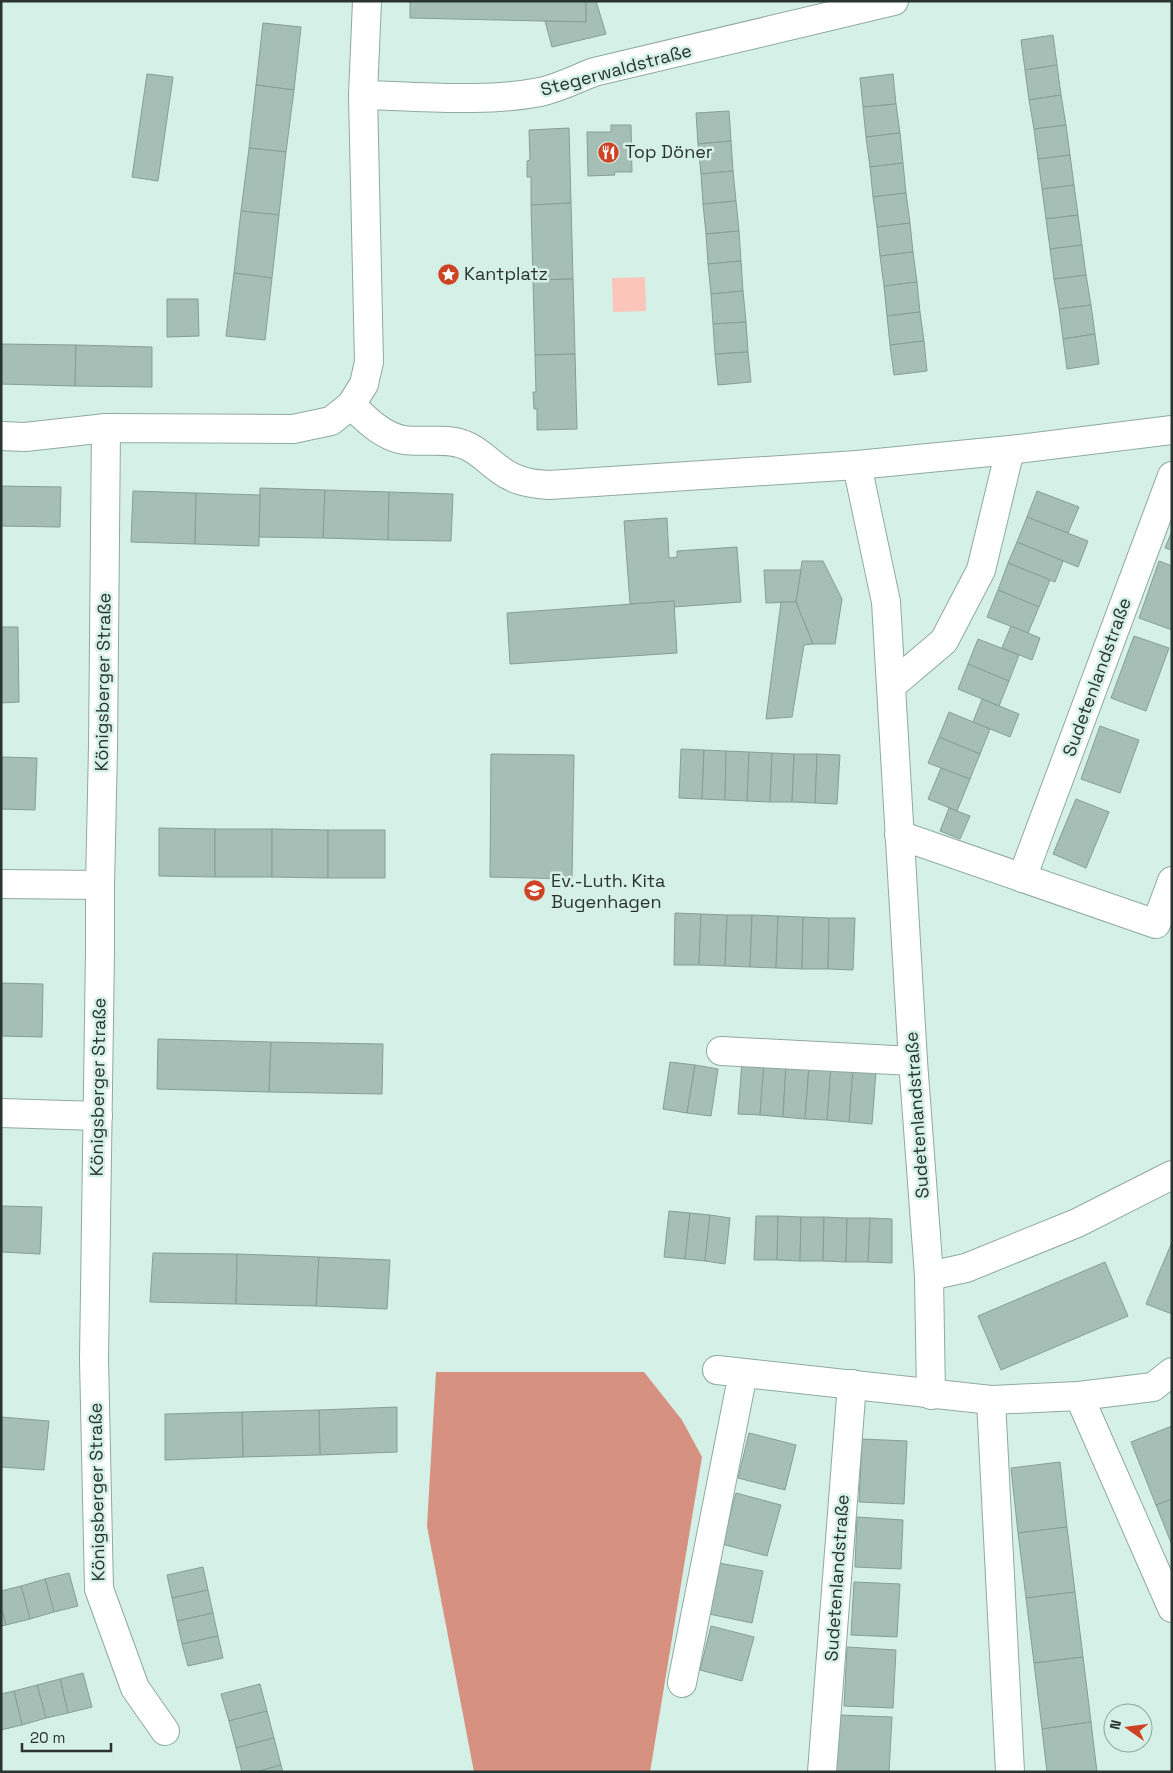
<svg xmlns="http://www.w3.org/2000/svg" width="1173" height="1773" font-family="'Space Grotesk',sans-serif">
  <style>
    .green { fill: #fbc6b9 }
    .forest { fill: #d79180 }
    .building { fill: #a5bfb6; stroke: #869f96 }
    .lines { fill: none; stroke-linecap: round; stroke-linejoin: round }
    .minor-casing { stroke: #90a9a0; stroke-width: 30 }
    .minor { stroke: #fff; stroke-width: 28 }
    .labels { text-anchor: middle; stroke-width: 5; stroke-linejoin: round; paint-order: stroke }
    .street-label { font-size: 18px; fill: #293330; stroke: #d5f0e7 }
    .poi-label { font-size: 18px; fill: #293330; stroke: #d5f0e7; text-anchor: start }
  </style>
  <rect width="100%" height="100%" fill="#d5f0e7"/>
  <polygon class="green" points="645,277 646,311 613,312 612,278"/>
  <polygon class="forest" points="436,1372 644,1372 682,1420 702,1457 650,1772 474,1772 427,1526"/>
  <g class="building">
    <polygon points="410,1 586,1 586,22 410,18"/>
    <polygon points="586,1 596,1 606,34 552,47 545,21 586,22"/>
    <polygon points="263,23 301,27 294,90 256,85"/>
    <polygon points="1053,35 1057,65 1025,70 1021,40"/>
    <polygon points="1057,65 1061,95 1029,100 1025,70"/>
    <polygon points="147,74 173,77 158,181 132,177"/>
    <polygon points="893,74 896,104 863,107 860,78"/>
    <polygon points="256,85 294,90 286,152 249,148"/>
    <polygon points="1061,95 1066,125 1034,129 1029,100"/>
    <polygon points="896,104 900,133 866,137 863,107"/>
    <polygon points="729,111 731,141 698,144 696,113"/>
    <polygon points="611,125 631,125 632,172 614,172 615,175 588,176 587,132 611,132"/>
    <polygon points="1066,125 1070,155 1038,159 1034,129"/>
    <polygon points="569,128 571,203 531,205 531,177 527,177 527,161 530,160 529,130"/>
    <polygon points="900,133 903,163 870,167 866,137"/>
    <polygon points="731,141 733,171 701,174 698,144"/>
    <polygon points="249,148 286,152 279,215 241,211"/>
    <polygon points="1070,155 1074,185 1042,189 1038,159"/>
    <polygon points="903,163 906,193 873,197 870,167"/>
    <polygon points="733,171 736,201 703,204 701,174"/>
    <polygon points="1074,185 1078,215 1046,219 1042,189"/>
    <polygon points="906,193 910,223 877,227 873,197"/>
    <polygon points="736,201 739,231 706,234 703,204"/>
    <polygon points="571,203 573,279 533,280 531,205"/>
    <polygon points="241,211 279,215 272,278 234,273"/>
    <polygon points="1078,215 1082,245 1050,249 1046,219"/>
    <polygon points="910,223 913,252 880,256 877,227"/>
    <polygon points="739,231 741,261 708,264 706,234"/>
    <polygon points="1082,245 1086,275 1054,279 1050,249"/>
    <polygon points="913,252 917,282 884,286 880,256"/>
    <polygon points="741,261 743,291 711,294 708,264"/>
    <polygon points="234,273 272,278 265,340 226,336"/>
    <polygon points="1086,275 1091,305 1059,309 1054,279"/>
    <polygon points="573,279 575,354 535,355 533,280"/>
    <polygon points="917,282 920,312 887,316 884,286"/>
    <polygon points="743,291 746,322 713,324 711,294"/>
    <polygon points="167,299 198,299 199,336 167,337"/>
    <polygon points="1091,305 1095,334 1063,339 1059,309"/>
    <polygon points="920,312 924,341 890,345 887,316"/>
    <polygon points="746,322 748,352 715,354 713,324"/>
    <polygon points="1095,334 1099,364 1067,369 1063,339"/>
    <polygon points="924,341 927,371 894,375 890,345"/>
    <polygon points="1,344 76,345 75,386 1,384"/>
    <polygon points="76,345 152,347 152,387 75,386"/>
    <polygon points="748,352 751,382 718,385 715,354"/>
    <polygon points="575,354 577,429 537,430 537,409 534,409 533,392 536,392 535,355"/>
    <polygon points="1,486 61,487 60,527 1,526"/>
    <polygon points="260,488 325,490 323,538 259,537"/>
    <polygon points="325,490 389,492 388,540 323,538"/>
    <polygon points="133,491 196,493 195,544 131,542"/>
    <polygon points="1037,491 1079,507 1068,533 1027,517"/>
    <polygon points="389,492 453,494 451,541 388,540"/>
    <polygon points="196,493 260,495 259,546 195,544"/>
    <polygon points="1027,517 1088,541 1078,567 1017,542"/>
    <polygon points="667,518 669,558 677,557 677,551 737,547 741,602 674,607 674,601 630,604 624,521"/>
    <polygon points="1172,531 1172,550 1165,548"/>
    <polygon points="1017,542 1063,561 1055,582 1008,563"/>
    <polygon points="802,561 823,561 842,599 835,644 813,644 796,602"/>
    <polygon points="1159,561 1172,566 1172,630 1139,618"/>
    <polygon points="1008,563 1050,580 1039,607 998,590"/>
    <polygon points="764,570 801,570 796,602 766,603"/>
    <polygon points="998,590 1039,607 1028,633 987,617"/>
    <polygon points="674,601 677,653 510,664 507,613"/>
    <polygon points="781,602 796,602 813,644 804,645 792,717 766,719"/>
    <polygon points="1011,626 1040,638 1032,660 1002,648"/>
    <polygon points="1,627 18,627 19,702 1,703"/>
    <polygon points="1134,636 1169,648 1146,711 1111,698"/>
    <polygon points="978,639 1019,655 1009,681 968,664"/>
    <polygon points="968,664 1009,681 999,706 958,689"/>
    <polygon points="982,699 1019,714 1010,737 973,722"/>
    <polygon points="949,712 990,729 980,754 939,737"/>
    <polygon points="1100,726 1139,740 1120,793 1081,779"/>
    <polygon points="939,737 980,754 970,779 928,763"/>
    <polygon points="681,749 704,750 702,799 679,798"/>
    <polygon points="704,750 726,751 725,800 702,799"/>
    <polygon points="726,751 749,752 747,801 725,800"/>
    <polygon points="749,752 772,753 770,802 747,801"/>
    <polygon points="772,753 794,754 792,802 770,802"/>
    <polygon points="491,754 574,755 572,879 490,877"/>
    <polygon points="794,754 817,754 815,803 792,802"/>
    <polygon points="817,754 840,755 837,804 815,803"/>
    <polygon points="1,757 37,758 35,810 1,809"/>
    <polygon points="941,768 970,779 957,811 928,799"/>
    <polygon points="1076,799 1109,812 1086,868 1053,854"/>
    <polygon points="949,808 970,816 960,839 940,831"/>
    <polygon points="159,828 215,829 215,877 159,876"/>
    <rect x="215" y="829" width="57" height="48"/>
    <polygon points="272,829 328,830 328,878 272,877"/>
    <rect x="328" y="830" width="57" height="48"/>
    <polygon points="675,913 701,914 699,965 674,965"/>
    <polygon points="701,914 727,915 725,966 699,965"/>
    <polygon points="727,915 752,915 750,967 725,966"/>
    <polygon points="752,915 778,916 776,968 750,967"/>
    <polygon points="778,916 803,917 802,969 776,968"/>
    <polygon points="803,917 829,918 828,969 802,969"/>
    <polygon points="829,918 855,918 853,970 828,969"/>
    <polygon points="1,983 43,984 42,1037 1,1036"/>
    <polygon points="158,1039 271,1042 269,1092 157,1089"/>
    <polygon points="271,1042 383,1044 382,1094 269,1092"/>
    <polygon points="742,1061 764,1062 760,1115 738,1114"/>
    <polygon points="670,1062 695,1065 687,1113 663,1109"/>
    <polygon points="764,1062 786,1064 783,1117 760,1115"/>
    <polygon points="786,1064 809,1066 805,1119 783,1117"/>
    <polygon points="695,1065 718,1069 711,1116 687,1113"/>
    <polygon points="809,1066 831,1067 827,1120 805,1119"/>
    <polygon points="831,1067 853,1069 849,1122 827,1120"/>
    <polygon points="853,1069 876,1071 872,1124 849,1122"/>
    <polygon points="1,1206 42,1207 40,1254 1,1252"/>
    <polygon points="669,1211 690,1213 685,1259 664,1257"/>
    <polygon points="690,1213 710,1215 705,1261 685,1259"/>
    <polygon points="710,1215 730,1218 725,1264 705,1261"/>
    <polygon points="756,1216 778,1216 777,1260 754,1260"/>
    <polygon points="778,1216 801,1217 800,1261 777,1260"/>
    <polygon points="801,1217 824,1217 823,1261 800,1261"/>
    <polygon points="824,1217 847,1218 846,1262 823,1261"/>
    <polygon points="847,1218 870,1218 868,1262 846,1262"/>
    <polygon points="870,1218 892,1219 892,1263 868,1262"/>
    <polygon points="1172,1242 1172,1314 1146,1304"/>
    <polygon points="153,1253 237,1254 236,1304 150,1302"/>
    <polygon points="237,1254 319,1257 316,1306 236,1304"/>
    <polygon points="319,1257 390,1260 387,1309 316,1306"/>
    <polygon points="1105,1262 1128,1316 1001,1370 978,1316"/>
    <polygon points="397,1407 397,1452 320,1455 319,1410"/>
    <polygon points="319,1410 320,1455 243,1457 242,1412"/>
    <polygon points="242,1412 243,1457 165,1460 165,1414"/>
    <polygon points="1,1417 49,1421 44,1470 1,1467"/>
    <polygon points="1172,1426 1172,1499 1156,1505 1131,1442"/>
    <polygon points="749,1433 796,1445 785,1490 738,1478"/>
    <polygon points="862,1439 907,1441 904,1504 859,1502"/>
    <polygon points="1060,1462 1067,1527 1018,1533 1011,1468"/>
    <polygon points="736,1493 781,1505 767,1556 722,1544"/>
    <polygon points="1172,1499 1172,1545 1156,1505"/>
    <polygon points="857,1517 903,1520 901,1569 855,1567"/>
    <polygon points="1067,1527 1075,1592 1026,1598 1018,1533"/>
    <polygon points="719,1563 763,1571 752,1623 709,1614"/>
    <polygon points="203,1567 208,1590 172,1598 167,1575"/>
    <polygon points="69,1573 78,1606 54,1612 45,1579"/>
    <polygon points="45,1579 54,1612 30,1619 21,1586"/>
    <polygon points="854,1582 900,1584 897,1637 851,1635"/>
    <polygon points="21,1586 30,1619 6,1625 1,1607 1,1591"/>
    <polygon points="208,1590 213,1613 177,1621 172,1598"/>
    <polygon points="1075,1592 1083,1657 1034,1663 1026,1598"/>
    <polygon points="1,1607 6,1625 1,1626"/>
    <polygon points="213,1613 218,1636 182,1644 177,1621"/>
    <polygon points="711,1626 754,1637 742,1681 700,1670"/>
    <polygon points="218,1636 223,1658 188,1666 182,1644"/>
    <polygon points="847,1647 896,1650 893,1708 844,1706"/>
    <polygon points="1083,1657 1091,1722 1042,1729 1034,1663"/>
    <polygon points="83,1673 92,1707 68,1713 60,1679"/>
    <polygon points="60,1679 68,1713 46,1718 37,1685"/>
    <polygon points="260,1684 267,1711 229,1721 221,1694"/>
    <polygon points="37,1685 46,1718 22,1725 14,1691"/>
    <polygon points="14,1691 22,1725 1,1730 1,1694"/>
    <polygon points="267,1711 274,1738 236,1748 229,1721"/>
    <polygon points="838,1715 892,1717 889,1772 835,1772"/>
    <polygon points="1091,1722 1097,1772 1047,1772 1042,1729"/>
    <polygon points="274,1738 281,1765 256,1772 242,1772 236,1748"/>
    <polygon points="281,1765 283,1772 256,1772"/>
  </g>
  <g class="lines">
    <defs>
      <g id="minor">
        <path d="M363,95C420,96 484,103 540,92C559,88 576,79 594,72L894,1"/>
        <path d="M351,405C366,419 383,437 404,440C424,443 446,437 465,445C478,450 488,461 499,469C514,481 531,484 549,485L857,465L1010,450L1172,430"/>
        <polyline points="106,428 103,747 100,885 100,951 94,1359 99,1589 135,1688 165,1731"/>
        <polyline points="1,436 25,437 106,428 293,429 331,421 351,405 364,384 369,362 363,95 367,1"/>
        <polyline points="857,465 886,602 913,1061 929,1276 931,1395"/>
        <polyline points="891,686 944,641 981,570 1010,450"/>
        <polyline points="899,835 1156,924 1172,881"/>
        <polyline points="1022,878 1172,476"/>
        <polyline points="1,884 100,885"/>
        <polyline points="721,1051 913,1061"/>
        <polyline points="1,1113 98,1116"/>
        <polyline points="929,1276 966,1268 1077,1223 1172,1175"/>
        <polyline points="717,1370 991,1400 1079,1396 1153,1387 1172,1372"/>
        <polyline points="1079,1396 1172,1608"/>
        <polyline points="991,1400 1010,1772"/>
        <polyline points="682,1683 743,1373"/>
        <polyline points="822,1772 852,1384"/>
      </g>
    </defs>
    <use href="#minor" class="minor-casing"/>
    <use href="#minor" class="minor"/>
  </g>
  <defs>
    <symbol id="restaurant-disc" viewBox="-11 -11 22 22"><circle r="9.5" fill="#cd4323" stroke="#d5f0e7"/><path d="M-5-6h1v4h1v-4h1v4h1v-4h1v5L-1.5 .5V6h-2V.5L-5-1ZM5-6V6H3V1.5H1.5Q1.5-4 5-6Z" fill="#fff"/></symbol>
    <symbol id="sight-disc" viewBox="-11 -11 22 22"><circle r="9.5" fill="#cd4323" stroke="#d5f0e7"/><path d="M0-6L1.8-2.2L6-1.7L2.9 1.2L3.7 5.4L0 3.3L-3.7 5.4L-2.9 1.2L-6-1.7L-1.8-2.2Z" fill="#fff"/></symbol>
    <symbol id="school-disc" viewBox="-11 -11 22 22"><circle r="9.5" fill="#cd4323" stroke="#d5f0e7"/><path d="M0-5L7-2L0 1L-7-2ZM-4 1L0 2.5L4 1V4Q0 6-4 4Z" fill="#fff"/></symbol>
  </defs>
  <g fill-rule="evenodd">
    <use href="#restaurant-disc" x="596" y="140" width="25" height="25"/>
    <use href="#sight-disc" x="436" y="262" width="25" height="25"/>
    <use href="#school-disc" x="522" y="878" width="25" height="25"/>
  </g>
  <g class="labels">
    <g class="street-label">
      <text transform="translate(616 70) rotate(-15)" y="6">Stegerwaldstraße</text>
      <text transform="translate(1097 677) rotate(-70)" y="6">Sudetenlandstraße</text>
      <text transform="translate(103 682) rotate(-89)" y="6">Königsberger Straße</text>
      <text transform="translate(98 1087) rotate(-89)" y="6">Königsberger Straße</text>
      <text transform="translate(917 1115) rotate(-94)" y="6">Sudetenlandstraße</text>
      <text transform="translate(97 1492) rotate(-91)" y="6">Königsberger Straße</text>
      <text transform="translate(837 1578) rotate(-86)" y="6">Sudetenlandstraße</text>
    </g>
    <g class="poi-label">
      <text x="625" y="158">Top Döner</text>
      <text x="464" y="280">Kantplatz</text>
      <text x="551" y="887">Ev.-Luth. Kita<tspan x="551" dy="21">Bugenhagen</tspan></text>
    </g>
  </g>
  <rect width="1173" height="1773" fill="none" stroke="#293330" stroke-width="5"/>
  <g transform="translate(1128 1728) rotate(284)"><circle r="24" fill="#d5f0e7" stroke="#90a49e"/>
  <path d="M0-4L9 19L0 12L-9 19Z" fill="#cd4323"/>
  <text y="-8" font-size="14" font-weight="bold" text-anchor="middle" fill="#293330">N</text>
  </g>
  <path d="M22 1743v8h89v-8" fill="none" stroke="#293330" stroke-width="2.5"/>
  <text x="30" y="1743" font-size="15" fill="#293330" stroke="#d5f0e7" stroke-width="4" paint-order="stroke">20 m</text>
</svg>
